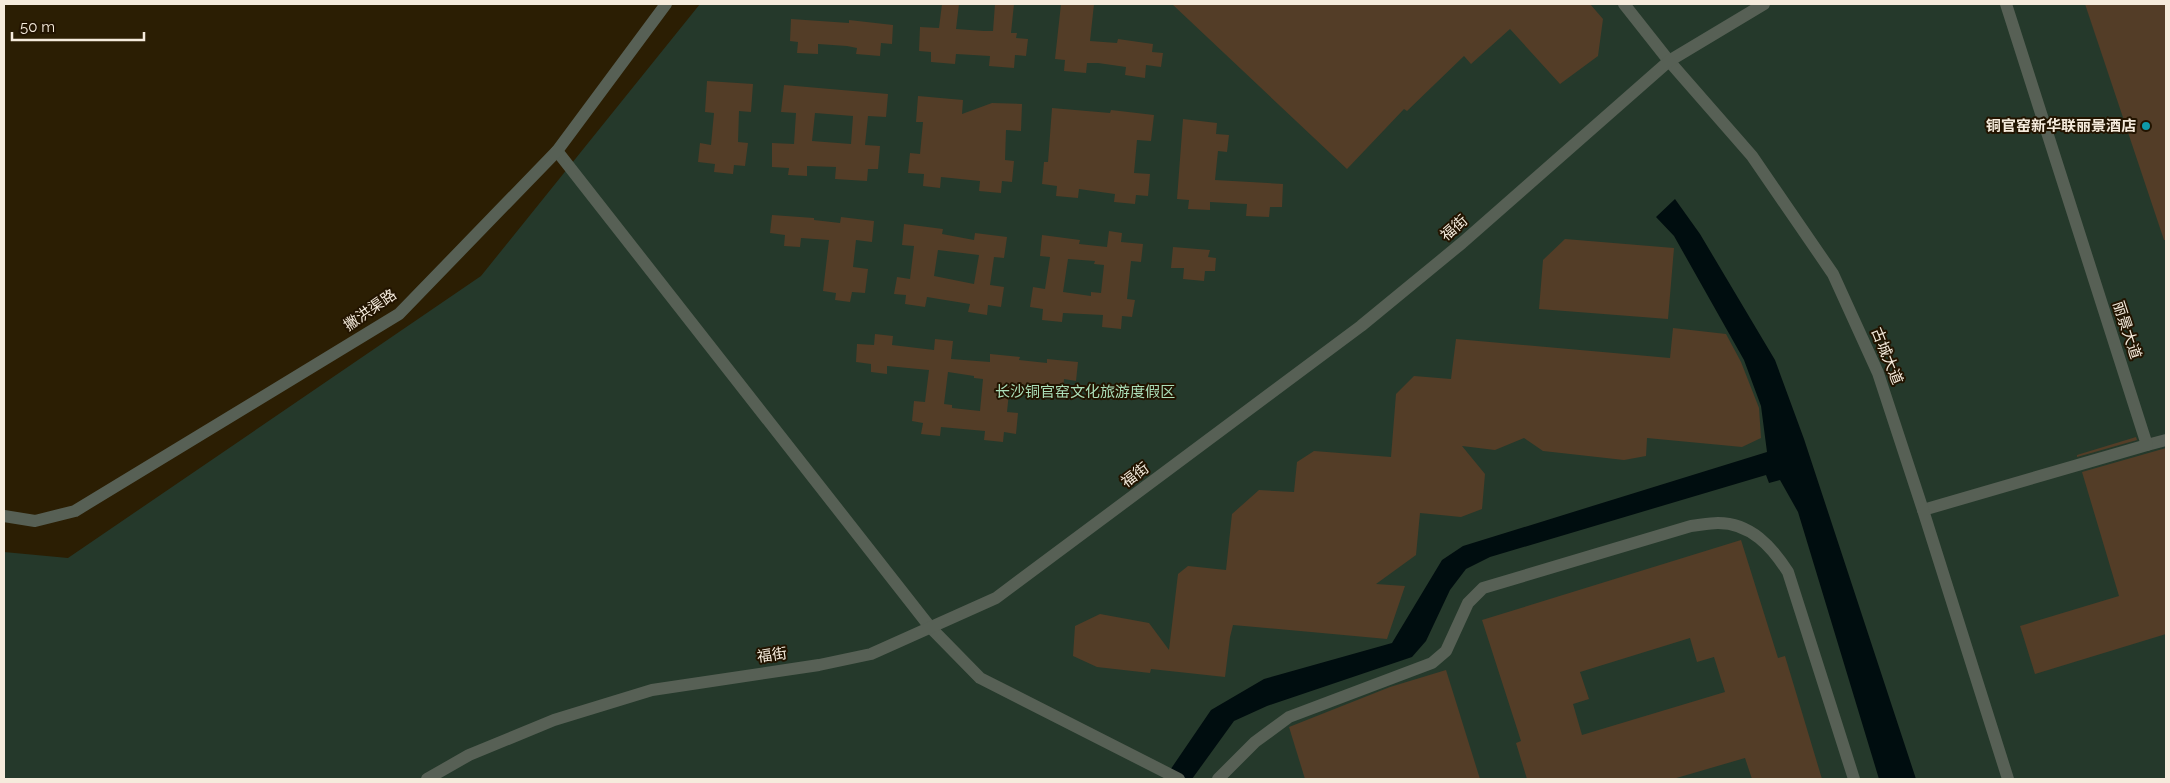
<svg xmlns="http://www.w3.org/2000/svg" width="2170" height="783" font-family="Raleway,'Noto Sans SC',sans-serif">
  <style>
    .green { fill: #25392b }
    .water { fill: #000d0f }
    .building { fill: #533d27; fill-rule: evenodd }
    .lines { fill: none; stroke-linecap: round; stroke-linejoin: round }
    .minor { stroke: #576055; stroke-width: 12 }
    .tertiary { stroke: #576055; stroke-width: 12 }
    .culture-dot { fill: #0f9aa8; stroke: #221400; stroke-width: 2 }
    .labels { text-anchor: middle; stroke-width: 4; stroke-linejoin: round; paint-order: stroke }
    .poi-label { font-size: 15px; font-weight: bold; fill: #f5ebdc; stroke: #221400; text-anchor: end }
    .street-label { font-size: 15px; fill: #f5ebdc; stroke: #221400 }
    .park-label { font-size: 15px; fill: #abdfb9; stroke: #221400 }
  </style>
  <rect width="100%" height="100%" fill="#2b1e03"/>
  <polygon class="green" points="700,4 2166,4 2166,779 4,779 4,552 68,558 481,276"/>
  <polygon class="water" points="1675,199 1700,234 1775,360 1804,439 1916,779 1879,779 1798,512 1780,480 1769,483 1766,475 1490,557 1466,569 1450,590 1426,641 1412,657 1267,706 1234,721 1192,779 1164,779 1211,710 1264,679 1392,643 1442,560 1463,546 1767,452 1761,406 1744,360 1674,236 1656,217"/>
  <g class="building">
    <polygon points="942,4 959,4 956,29 984,31 993,31 995,4 1014,4 1011,33 1017,33 1016,38 1028,39 1026,56 1015,55 1014,68 989,66 990,56 956,54 955,64 931,62 931,52 919,51 920,27 939,28"/>
    <polygon points="1061,4 1094,4 1090,41 1117,43 1118,39 1153,44 1152,52 1163,53 1161,67 1146,65 1145,78 1125,75 1126,67 1098,63 1087,63 1086,73 1064,71 1065,60 1055,59"/>
    <polygon points="1172,4 1590,4 1603,19 1598,56 1560,84 1510,29 1471,64 1464,56 1407,111 1404,109 1347,169"/>
    <polygon points="2085,4 2166,4 2166,240 2164,240"/>
    <polygon points="791,19 849,23 849,20 893,25 892,44 881,43 880,56 856,54 857,48 847,46 818,44 818,54 797,53 798,42 790,41"/>
    <polygon points="707,81 753,84 751,112 739,111 738,142 748,143 745,166 734,165 733,174 714,172 715,164 698,162 700,143 711,145 714,113 705,112"/>
    <path d="M784,85L888,94L886,117L868,116L865,145L880,146L878,169H868L867,181L835,179L836,167L807,166V176L788,175L789,168L772,167V143L794,144L796,113L781,112ZM815,113L853,116L851,144L812,141Z"/>
    <polygon points="918,96 963,100 962,114 992,103 1022,104 1021,131 1006,130 1005,160 1014,161 1012,182 1002,181 1001,193 979,191 980,181 941,177 940,188 923,186 924,174 908,173 910,153 920,154 923,122 916,122"/>
    <polygon points="1052,108 1110,113 1111,110 1154,115 1151,141 1137,140 1134,173 1150,174 1148,196 1136,195 1135,204 1114,202 1115,194 1079,189 1078,198 1056,196 1057,186 1042,184 1044,162 1048,162"/>
    <polygon points="1183,119 1217,123 1216,134 1229,135 1227,152 1218,151 1215,180 1283,184 1282,207 1270,207 1269,217 1246,216 1247,204 1210,202 1210,210 1188,209 1189,200 1177,199"/>
    <polygon points="772,215 814,218 814,220 840,223 841,217 874,221 872,242 856,240 853,267 868,269 865,293 852,292 850,302 835,300 836,293 823,291 829,240 801,238 800,247 784,246 785,235 770,233"/>
    <path d="M904,224L943,229L942,234L974,240L975,233L1007,237L1004,258L994,257L990,285L1004,287L1001,307L988,305L987,315L968,312L970,304L939,299L927,297L925,307L905,304L906,295L894,294L897,277L910,279L914,246L902,245ZM938,250L979,255L974,284L934,276Z"/>
    <path d="M1109,231L1122,233L1121,242L1143,244L1141,262L1131,261L1127,299L1135,300L1132,317L1122,316L1121,329L1102,327L1103,315L1063,313L1062,322L1042,320L1043,309L1030,307L1033,287L1045,289L1050,257L1040,256L1042,235L1080,240L1079,244L1107,247ZM1068,259L1095,261L1094,264L1104,265L1101,293L1091,292V296L1063,292Z"/>
    <polygon points="1565,239 1674,248 1668,319 1539,309 1543,260"/>
    <polygon points="1173,247 1210,250 1208,257 1216,258 1215,271 1205,271 1204,281 1183,279 1184,268 1171,268"/>
    <polygon points="1673,328 1726,334 1741,362 1759,408 1761,438 1742,447 1647,438 1646,456 1624,460 1543,451 1524,438 1495,450 1462,446 1485,474 1482,509 1461,517 1420,513 1416,555 1376,584 1405,586 1387,639 1233,625 1230,637 1225,677 1151,669 1150,673 1097,667 1073,656 1075,626 1100,614 1149,623 1169,650 1178,574 1188,566 1226,570 1232,514 1259,490 1294,492 1297,462 1314,451 1391,457 1396,394 1414,376 1451,379 1456,339 1670,358"/>
    <path d="M875,334L893,336L892,345L934,350L935,339L953,341L951,359L990,362V354L1020,357L1019,360L1047,363V359L1078,362L1076,381L1064,379L1063,390L1010,383L1007,412L1018,413L1016,434L1004,432L1003,442L984,440L985,431L941,427L940,436L921,434L923,423L912,421L914,401L925,402L929,370L887,366V374L871,372V364L856,362L857,344L874,345ZM948,372L974,376V378L983,379L980,411L952,408V405L944,404Z"/>
    <polygon points="2136,437 2137,440 2077,457 2077,455"/>
    <polygon points="2166,448 2166,634 2035,674 2020,626 2119,596 2082,472"/>
    <path d="M1741,540L1778,658L1785,656L1822,779H1752L1745,758L1673,779H1527L1516,743L1521,741L1482,620ZM1690,638L1697,662L1714,657L1725,692L1582,735L1573,704L1589,699L1580,672Z"/>
    <polygon points="1446,670 1480,779 1305,779 1289,727 1390,687"/>
  </g>
  <g class="lines">
    <g class="minor">
      <polyline points="557,151 930,627 980,678 1179,779"/>
      <polyline points="2147,445 2166,440"/>
      <polyline points="1923,510 2147,445 2006,4"/>
      <polyline points="4,516 35,521 75,511 399,314 557,151 666,4"/>
      <path d="M1218,779L1255,742L1289,717L1432,663L1446,651L1468,603L1483,588L1691,526C1700,525 1710,523 1718,523C1751,523 1772,547 1788,572L1854,779"/>
    </g>
    <g class="tertiary">
      <polyline points="1624,4 1669,61 1752,156 1833,274 1878,373 1923,510 2008,779"/>
      <polyline points="427,779 469,755 554,720 652,690 819,665 871,654 996,598 1361,326 1462,243 1669,61 1764,4"/>
    </g>
  </g>
  <circle class="culture-dot" cx="2146" cy="126" r="5"/>
  <g class="labels">
    <g class="poi-label">
      <text x="2136" y="131">铜官窑新华联丽景酒店</text>
    </g>
    <g class="street-label">
      <text transform="translate(1454 228) rotate(-41)" y="5">福街</text>
      <text transform="translate(370 310) rotate(-35)" y="5">撇洪渠路</text>
      <text transform="translate(2127 330) rotate(72)" y="5">丽景大道</text>
      <text transform="translate(1887 356) rotate(68)" y="5">古城大道</text>
      <text transform="translate(1135 475) rotate(-37)" y="5">福街</text>
      <text transform="translate(772 655) rotate(-8)" y="5">福街</text>
    </g>
    <g class="park-label">
      <text x="1085" y="397">长沙铜官窑文化旅游度假区</text>
    </g>
  </g>
  <rect width="2170" height="783" fill="none" stroke="#f5ebdc" stroke-width="10"/>
  <path d="M12 32v8h132v-8" fill="none" stroke="#f5ebdc" stroke-width="2.5"/>
  <text x="20" y="32" font-size="15" fill="#f5ebdc" stroke="#221400" stroke-width="4" paint-order="stroke">50 m</text>
</svg>
